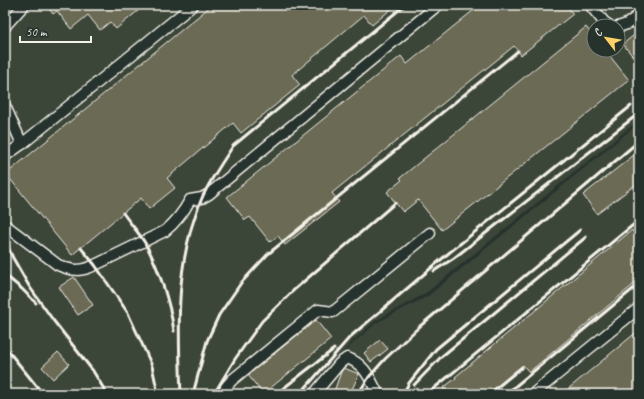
<svg xmlns="http://www.w3.org/2000/svg" width="644" height="399" font-family="Caveat,sans-serif">
  <style>
    .built { fill: #3b4439; fill-rule: evenodd }
    .building { fill: #6b6a55; stroke: #f4f1e8 }
    .lines { fill: none; stroke-linecap: round; stroke-linejoin: round }
    .minor-casing { stroke: #f4f1e8; stroke-width: 13 }
    .minor { stroke: #26332d; stroke-width: 10 }
    .rail { stroke: #f4f1e8; stroke-width: 3 }
  </style>
  <rect width="100%" height="100%" fill="#26332d"/>
  <filter id="ink" filterUnits="userSpaceOnUse"><feTurbulence type="fractalNoise" baseFrequency=".025" numOctaves="2"/><feDisplacementMap in="SourceGraphic" scale="8" xChannelSelector="R" yChannelSelector="G"/><feConvolveMatrix kernelMatrix="1 2 1 2 8 2 1 2 1" color-interpolation-filters="sRGB"/></filter>
  <g filter="url(#ink)">
    <g class="built">
      <path d="M5,5H639V120L426,293L375,321L351,343L308,394H5ZM594,26H618V50H594Z"/>
      <polygon points="639,123 639,394 310,394 352,344 376,323 428,296"/>
    </g>
    <g class="building">
      <polygon points="46,5 145,5 116,29 110,22 100,30 88,15 71,29 57,11 53,14"/>
      <polygon points="212,5 396,5 372,25 364,15 292,75 300,85 241,133 233,123 167,178 175,188 149,209 141,198 72,255 6,174"/>
      <polygon points="480,5 566,5 573,14 521,55 514,46 332,193 339,202 285,245 278,236 270,242 250,217 245,220 227,197 401,56 407,64"/>
      <polygon points="586,27 594,37 594,50 605,50 629,80 442,230 418,200 403,212 387,192 402,180 400,178"/>
      <polygon points="639,31 639,64 623,44"/>
      <polygon points="639,151 639,182 597,214 583,195"/>
      <polygon points="632,230 639,239 639,280 529,372 523,365 488,394 448,394 443,388 456,378 455,377"/>
      <polygon points="74,277 93,305 78,315 59,287"/>
      <polygon points="316,320 331,339 263,394 248,375"/>
      <polygon points="639,330 639,394 562,394"/>
      <polygon points="380,340 388,349 371,362 364,353"/>
      <polygon points="58,352 69,364 53,379 42,367"/>
      <polygon points="344,368 359,374 350,394 333,394 341,372"/>
    </g>
    <g class="lines">
      <defs>
        <g id="minor">
          <polyline points="590,5 604,22 610,26"/>
          <polyline points="5,27 7,24 24,5"/>
          <polyline points="618,27 627,24 639,15"/>
          <polyline points="5,106 22,144"/>
          <polyline points="5,156 22,144 193,5"/>
          <path d="M5,225L58,265C72,271 81,272 95,265L165,231C176,222 183,213 190,200L202,198L209,194L438,5"/>
          <polyline points="225,394 226,387 232,380 318,310 333,312 430,233"/>
          <path d="M314,394L340,363L347,358C365,364 370,379 378,394"/>
          <polyline points="533,394 639,308"/>
        </g>
      </defs>
      <use href="#minor" class="minor-casing"/>
      <use href="#minor" class="minor"/>
      <g class="rail">
        <path d="M123,213C130,223 139,233 145,243C159,268 170,303 174,331"/>
        <polyline points="5,241 13,258 29,286 53,320 93,371 107,394"/>
        <polyline points="81,248 95,265 128,313 152,366 158,394"/>
        <polyline points="434,271 454,258 638,114"/>
        <polyline points="5,275 22,289 36,303"/>
        <polyline points="5,347 43,394"/>
        <polyline points="414,385 441,357 586,237"/>
        <path d="M181,394C178,328 175,260 202,198C210,180 222,163 233,146L405,5"/>
        <polyline points="193,394 207,341 219,315 241,283 268,254 518,51"/>
        <polyline points="214,394 235,359 262,321 295,289 395,203"/>
        <polyline points="276,394 334,349"/>
        <polyline points="300,394 350,337 450,252 631,106"/>
        <polyline points="358,394 369,377 385,359 419,327 639,141"/>
        <polyline points="403,394 409,383 436,349 580,230"/>
        <polyline points="427,394 638,221"/>
        <polyline points="489,394 522,367"/>
        <polyline points="506,394 639,284"/>
      </g>
    </g>
  </g>
  <rect width="644" height="399" fill="none" stroke="#26332d" stroke-width="20"/>
  <rect x="10" y="10" width="624" height="379" fill="none" stroke="#f4f1e8" stroke-width="1.5" filter="url(#ink)"/>
  <g transform="translate(606 38) rotate(301)"><circle r="19" fill="#26332d" stroke="#787f78"/>
  <path d="M0-3L7 15L0 10L-7 15Z" fill="#ffd166"/>
  <text y="-6" font-size="11" font-weight="bold" text-anchor="middle" fill="#f4f1e8">С</text>
  </g>
  <path d="M20 36v6h71v-6" fill="none" stroke="#f4f1e8" stroke-width="2"/>
  <text x="26" y="36" font-size="12" fill="#f4f1e8" stroke="#26332d" stroke-width="3" paint-order="stroke">50 m</text>
</svg>
